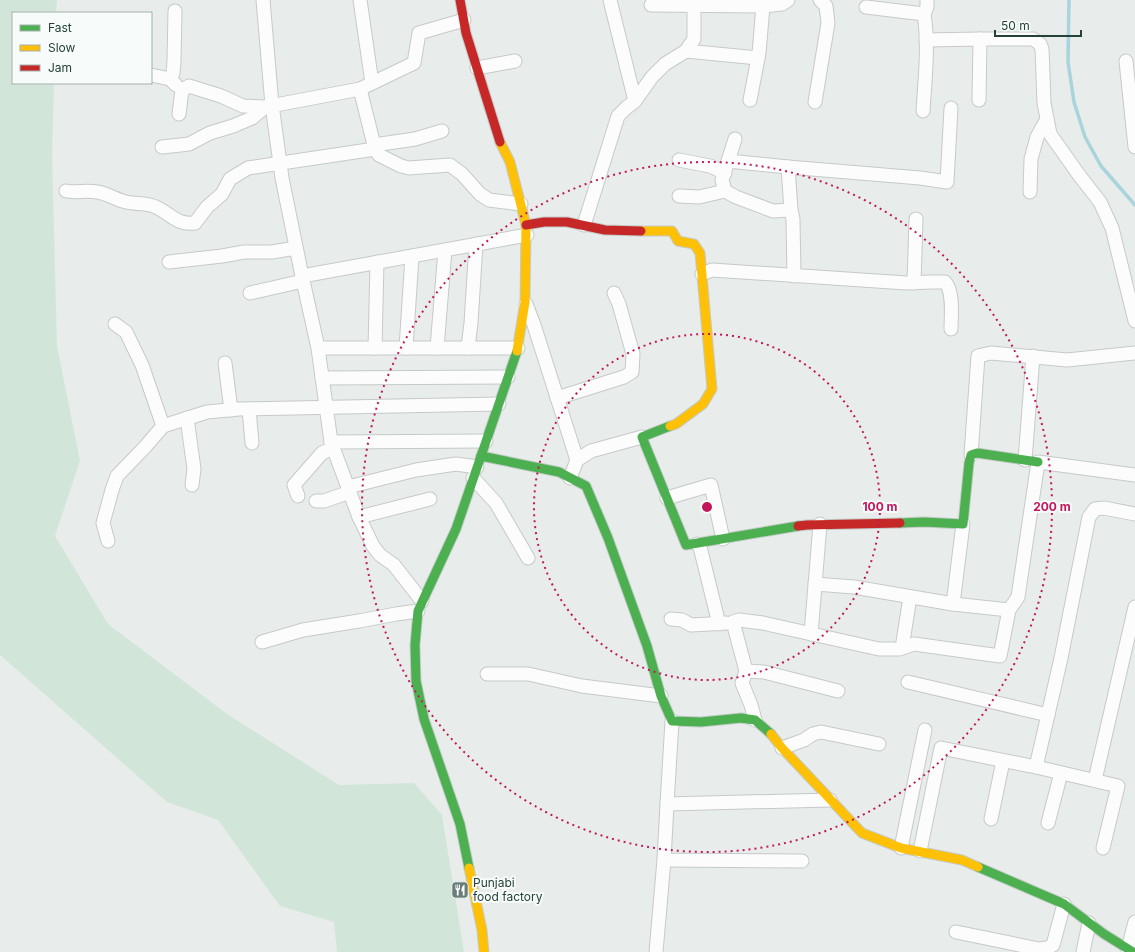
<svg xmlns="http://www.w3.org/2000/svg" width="1135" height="952" font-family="Inter,sans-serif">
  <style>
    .green { fill: #d1e6d8 }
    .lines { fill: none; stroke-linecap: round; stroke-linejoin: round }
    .stream { stroke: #a9d4db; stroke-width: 3.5 }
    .street-casing { stroke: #c5cac8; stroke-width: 15 }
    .fast-casing { stroke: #c3cbc8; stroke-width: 11 }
    .slow-casing { stroke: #c3cbc8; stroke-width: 11 }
    .jam-casing { stroke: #c3cbc8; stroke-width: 11 }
    .street { stroke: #fcfcfc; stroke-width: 13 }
    .fast { stroke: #4caf50; stroke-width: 9 }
    .slow { stroke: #ffc107; stroke-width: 9 }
    .jam { stroke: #c62828; stroke-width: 9 }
    .ring { fill: none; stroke: #c2185b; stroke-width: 2; stroke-dasharray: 2 4 }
    .labels { text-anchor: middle; stroke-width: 4; stroke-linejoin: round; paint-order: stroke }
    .poi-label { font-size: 12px; fill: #24423a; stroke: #f7fbf9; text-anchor: start }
    .centre { fill: #c2185b; stroke: #f7fbf9; stroke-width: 2 }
    .ring-label { font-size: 12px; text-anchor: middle; font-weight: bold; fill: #c2185b; stroke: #f7fbf9; stroke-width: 4; stroke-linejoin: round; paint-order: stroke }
  </style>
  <rect width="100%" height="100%" fill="#e8edeb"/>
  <polygon class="green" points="0,0 57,0 56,13 13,13 13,83 54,83 52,153 57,346 80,461 55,536 108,624 227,714 339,785 414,783 442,815 464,952 337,952 334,922 280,906 218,820 167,802 0,655"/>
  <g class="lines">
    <polyline class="stream" points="1069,0 1068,62 1074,102 1085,137 1101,166 1135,205"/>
    <defs>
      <g id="street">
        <polyline points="263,0 272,105 282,178 302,276 318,348 331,442 359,517 373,546 380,555 394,565 422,601"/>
        <polyline points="360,0 372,83"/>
        <polyline points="610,0 635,101"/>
        <polyline points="651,5 763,6 782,4 788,0"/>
        <polyline points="866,7 924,14 927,7 927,0"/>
        <polyline points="980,39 1033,39 1040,44 1042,49 1044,103 1050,134 1079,175 1100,202 1112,228 1135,321"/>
        <polyline points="926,40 980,39 979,100"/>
        <polyline points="686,51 758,58"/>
        <polyline points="1126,61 1135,147"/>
        <polyline points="477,68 515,61"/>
        <polyline points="151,75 170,79 176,85"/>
        <polyline points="170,79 173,73 174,61 175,11"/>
        <polyline points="360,89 375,149"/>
        <polyline points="750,100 759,53 763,6"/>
        <polyline points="815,102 828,23 826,6 820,0"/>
        <path d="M923,111C925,78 929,46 924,14"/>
        <polyline points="179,114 182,90 189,86 221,96 243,106 265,107 360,89 414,63 419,33 464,20"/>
        <polyline points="735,139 722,180 725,191 736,197 773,211 791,210"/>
        <polyline points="374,145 415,139 442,131"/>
        <polyline points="162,147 189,144 210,133 233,126 252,118 265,107"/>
        <polyline points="679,160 710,166 725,173"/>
        <polyline points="728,161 788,167"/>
        <path d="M66,191C76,193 86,190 97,192C107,193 116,200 126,202C134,204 142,203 150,205C168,209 174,226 195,223L207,207L222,194L230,179L248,168L375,149L379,155L401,166L409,168L450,165L462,174L480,194L489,200L521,204"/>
        <polyline points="1030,192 1031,159 1037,137 1047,119"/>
        <polyline points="679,196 699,197 725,191"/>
        <polyline points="584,225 618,116 626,108 635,101 652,77 665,64 686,51 694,39 694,5"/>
        <polyline points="169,262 222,256 244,252 272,252 296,248"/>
        <path d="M702,274L712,270L906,283L931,282H945C954,292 951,316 951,329"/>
        <polyline points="302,276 527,235"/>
        <polyline points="794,276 793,219 791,210 788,167 920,178 947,182 951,108"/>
        <polyline points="914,283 916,219"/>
        <polyline points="250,293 303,281"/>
        <polyline points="526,304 534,325 577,460"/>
        <polyline points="115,324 126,332 142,365 163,426"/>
        <polyline points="318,348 518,348"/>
        <polyline points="375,348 377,262"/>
        <polyline points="406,348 412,256"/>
        <polyline points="437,348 445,250"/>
        <polyline points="468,348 471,323 476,244"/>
        <polyline points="225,363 231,410"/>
        <polyline points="322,378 508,377"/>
        <polyline points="557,398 624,377 632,372 633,354 619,304 614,293"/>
        <polyline points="249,409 252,443"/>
        <polyline points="187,418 194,469 192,485"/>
        <polyline points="331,442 486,441"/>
        <polyline points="971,455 978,356 991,353 1067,360 1135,353"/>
        <polyline points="1025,460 1033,356"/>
        <polyline points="473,478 496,503 528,558"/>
        <polyline points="570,478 577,460 591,451 642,437"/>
        <polyline points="348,487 416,470 456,464 477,467"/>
        <polyline points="298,496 294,485 322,453 333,448"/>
        <polyline points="667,498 711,485 723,539"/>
        <polyline points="316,501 324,501 350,492"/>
        <polyline points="359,517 430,499"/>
        <polyline points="963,524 953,604 1009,610"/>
        <polyline points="108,541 103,523 112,490 117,476 145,447 163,426 207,412 239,409 499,404"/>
        <polyline points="697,544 700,547 719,624"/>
        <polyline points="815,584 854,587 953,604"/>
        <polyline points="671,619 682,620 691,625 727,623"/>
        <polyline points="811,634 820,524"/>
        <polyline points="262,642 303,630 359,621 396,614 418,611"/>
        <polyline points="902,648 910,597"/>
        <polyline points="746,671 764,672 838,691"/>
        <polyline points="487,674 528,674 582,686 661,696"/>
        <polyline points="908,682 1048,715"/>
        <polyline points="755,720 751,705 742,683 746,671 733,622 739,620 763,623 879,649 899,649 914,644 1000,656 1009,610 1018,597 1038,462 1135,475"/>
        <polyline points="782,748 804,740 813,734 821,732 879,744"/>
        <polyline points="1095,780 1135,607"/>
        <polyline points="667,804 672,721"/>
        <polyline points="991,819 1003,761"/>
        <polyline points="1048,823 1061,773"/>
        <polyline points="901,848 925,730"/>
        <polyline points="1103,848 1118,786 1036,767 1061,658 1089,517 1095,509 1104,508 1135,514"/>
        <polyline points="920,851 941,748 1036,767"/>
        <polyline points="802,861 664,860 667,804 830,800"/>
        <polyline points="956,932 1039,949 1047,948 1053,945 1064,904"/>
        <polyline points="1128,949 1135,922"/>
        <polyline points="656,952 664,860"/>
        <polyline points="1083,952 1089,923"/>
      </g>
      <g id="fast">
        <polyline points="670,426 642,437 686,545 798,526"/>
        <polyline points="481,456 559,472 586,486 608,538 647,646 661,696 672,721 701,722 741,718 755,720 771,734"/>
        <polyline points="900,523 924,522 963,524 969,463 971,455 977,453 1038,462"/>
        <polyline points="978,867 1064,904 1104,934 1133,952"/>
        <polyline points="469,868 460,824 424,719 416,681 415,645 418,611 456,529 517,351"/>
      </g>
      <g id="slow">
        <polyline points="500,142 510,162 526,225 525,302 517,351"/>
        <polyline points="641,231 672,231 678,241 694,244 700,253 712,389 703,404 676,424 670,426"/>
        <polyline points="771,734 782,748 862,833 901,848 962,860 978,867"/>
        <polyline points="469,868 482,930 484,952"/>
      </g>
      <g id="jam">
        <polyline points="460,0 466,33 500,142"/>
        <polyline points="526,225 544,222 567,222 605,230 641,231"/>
        <polyline points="798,526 807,525 900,523"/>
      </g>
    </defs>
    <use href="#street" class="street-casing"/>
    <use href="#fast" class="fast-casing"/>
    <use href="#slow" class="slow-casing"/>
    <use href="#jam" class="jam-casing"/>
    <use href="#street" class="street"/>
    <use href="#fast" class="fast"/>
    <use href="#slow" class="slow"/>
    <use href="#jam" class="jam"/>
  </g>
  <g class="ring">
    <circle cx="707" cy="507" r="173"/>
    <circle cx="707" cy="507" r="345"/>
  </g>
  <defs>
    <symbol id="restaurant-square" viewBox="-11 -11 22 22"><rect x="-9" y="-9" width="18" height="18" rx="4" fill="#697e78" stroke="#f7fbf9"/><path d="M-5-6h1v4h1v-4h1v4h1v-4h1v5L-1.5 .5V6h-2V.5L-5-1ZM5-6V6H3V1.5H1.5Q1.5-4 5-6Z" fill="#fff"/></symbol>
  </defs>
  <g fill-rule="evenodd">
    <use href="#restaurant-square" x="450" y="880" width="20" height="20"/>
  </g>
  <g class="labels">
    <g class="poi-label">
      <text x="473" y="887">Punjabi<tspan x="473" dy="14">food factory</tspan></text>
    </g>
  </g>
  <circle cx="707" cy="507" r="6" class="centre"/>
  <g class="ring-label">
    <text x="880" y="511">100 m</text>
    <text x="1052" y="511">200 m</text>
  </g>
  <rect x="12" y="12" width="140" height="72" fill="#f7fbf9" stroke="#a3b1ad"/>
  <rect x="20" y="25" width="20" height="6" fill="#4caf50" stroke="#a3b1ad"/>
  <text x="48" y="32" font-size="12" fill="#24423a">Fast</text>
  <rect x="20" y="45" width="20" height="6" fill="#ffc107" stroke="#a3b1ad"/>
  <text x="48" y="52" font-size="12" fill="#24423a">Slow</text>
  <rect x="20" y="65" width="20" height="6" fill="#c62828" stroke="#a3b1ad"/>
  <text x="48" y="72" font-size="12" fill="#24423a">Jam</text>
  <path d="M995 30v6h86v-6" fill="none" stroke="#24423a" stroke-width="2"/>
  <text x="1001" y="30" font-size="12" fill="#24423a" stroke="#f7fbf9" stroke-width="3" paint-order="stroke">50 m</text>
</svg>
